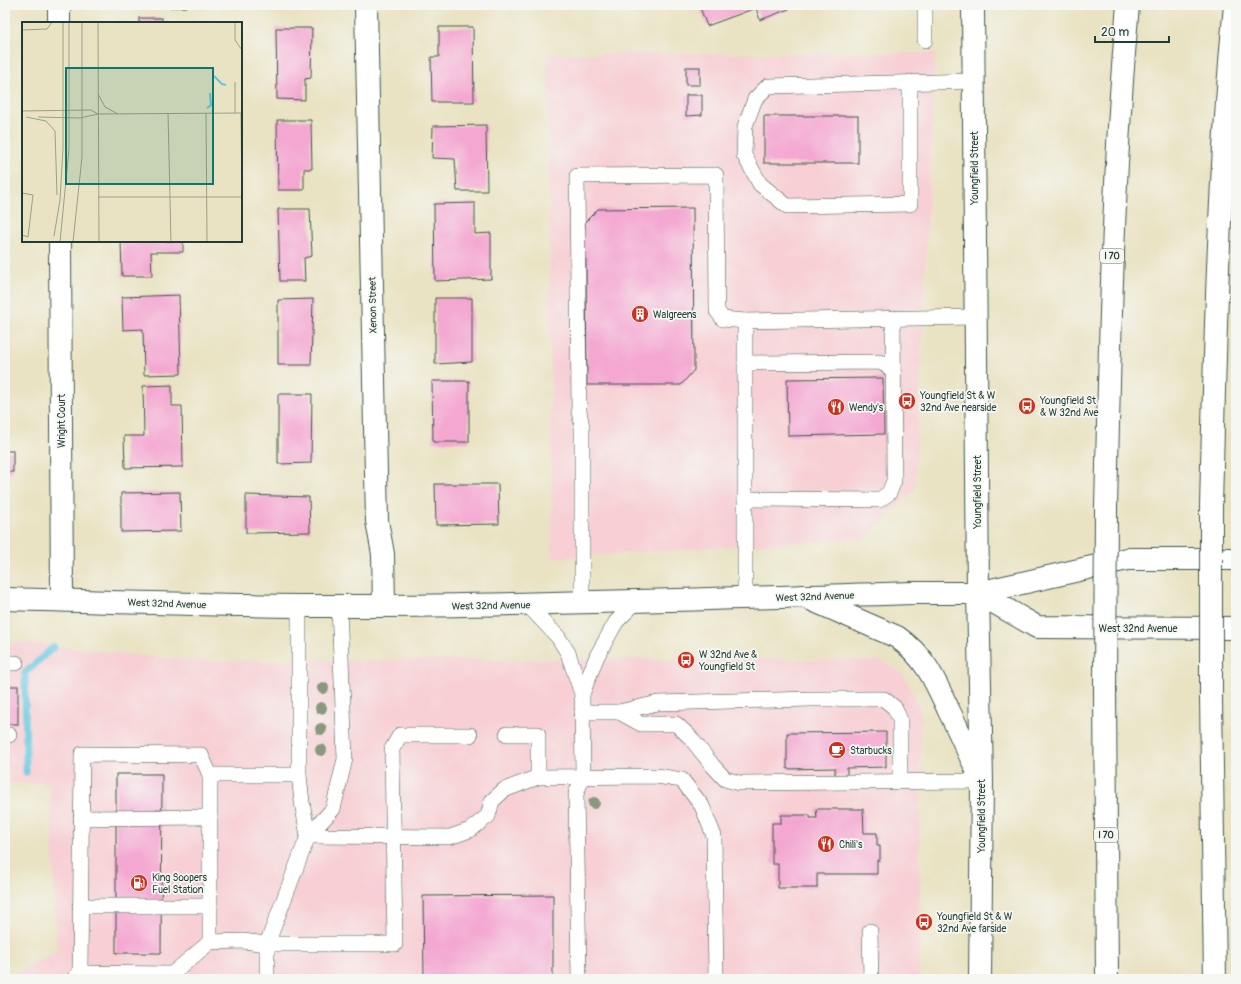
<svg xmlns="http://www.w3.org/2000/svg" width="1241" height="984" font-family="Pangolin,sans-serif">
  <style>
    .built { fill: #f7cfd4 }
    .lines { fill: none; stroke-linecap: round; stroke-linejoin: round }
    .stream { stroke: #61c6df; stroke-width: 7 }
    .building { fill: #f4a7d1 }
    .service-casing { stroke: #3d5649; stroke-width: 16 }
    .minor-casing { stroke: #3d5649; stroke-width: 24 }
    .tertiary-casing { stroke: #3d5649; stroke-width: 24 }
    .secondary-casing { stroke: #3d5649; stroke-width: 24 }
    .motorway-casing { stroke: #3d5649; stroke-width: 24 }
    .service { stroke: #fff; stroke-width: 15 }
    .minor { stroke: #fff; stroke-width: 22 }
    .tertiary { stroke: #fff; stroke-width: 22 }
    .secondary { stroke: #fff; stroke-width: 22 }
    .motorway { stroke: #fff; stroke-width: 22 }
    .motorway-bridge-casing { stroke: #3d5649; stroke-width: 24; stroke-linecap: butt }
    .motorway-bridge { stroke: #fff; stroke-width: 22 }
    .tree { fill: #89997e }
    .labels { text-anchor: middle; stroke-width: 3.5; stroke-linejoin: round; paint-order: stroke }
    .shield { fill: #f6f6f2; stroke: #60746d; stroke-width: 1 }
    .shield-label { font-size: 9px; font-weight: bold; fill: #1f3d34 }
    .street-label { font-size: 10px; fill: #1f3d34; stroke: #f6f6f2 }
    .poi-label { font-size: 10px; fill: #1f3d34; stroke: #f6f6f2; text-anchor: start }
    .inset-river { fill: none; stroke: #61c6df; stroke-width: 2 }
    .inset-road { fill: none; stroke: #98a18a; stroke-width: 1 }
    .view { fill: #0f766e; fill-opacity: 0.15; stroke: #0f766e; stroke-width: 2 }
    .inset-edge { fill: none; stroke: #1f3d34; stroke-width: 2 }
  </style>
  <rect width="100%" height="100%" fill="#f6f6f2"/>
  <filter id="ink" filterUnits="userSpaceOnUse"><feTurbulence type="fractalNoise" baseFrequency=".025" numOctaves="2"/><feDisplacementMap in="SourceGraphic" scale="8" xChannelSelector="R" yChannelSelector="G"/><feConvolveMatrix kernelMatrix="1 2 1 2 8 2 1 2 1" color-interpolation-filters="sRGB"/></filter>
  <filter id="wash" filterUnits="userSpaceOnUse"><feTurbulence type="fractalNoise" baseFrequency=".012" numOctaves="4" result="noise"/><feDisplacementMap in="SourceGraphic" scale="16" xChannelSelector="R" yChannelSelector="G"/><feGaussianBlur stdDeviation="0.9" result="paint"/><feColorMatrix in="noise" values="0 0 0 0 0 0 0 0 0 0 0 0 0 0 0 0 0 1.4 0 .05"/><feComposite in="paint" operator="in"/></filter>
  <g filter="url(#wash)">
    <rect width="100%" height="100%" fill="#e9e3c3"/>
    <g class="built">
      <polygon points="935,53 915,489 865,538 552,558 548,54"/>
      <polygon points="5,642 29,643 188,661 736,659 881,661 903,674 921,712 919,979 5,979 57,951 50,783 5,783"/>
    </g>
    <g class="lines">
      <polyline class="stream" points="26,772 25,673 54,647"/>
    </g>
    <g id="blocks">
      <g class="building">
        <polygon points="117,5 187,5 187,7 117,8"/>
        <polygon points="699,5 788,5 789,9 760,20 756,8 707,26"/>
        <rect x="139" y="18" width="23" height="5"/>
        <polygon points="439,27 473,27 474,102 432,102 431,57 439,57"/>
        <polygon points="276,28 312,28 311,78 305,79 305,100 277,99"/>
        <rect x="686" y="67" width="14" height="18"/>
        <polygon points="686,95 702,95 702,115 686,116"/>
        <rect x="764" y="116" width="94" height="47"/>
        <polygon points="277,120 311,120 312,169 304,169 304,190 278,190"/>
        <polygon points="486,125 487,191 457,191 455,159 432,158 433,126"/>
        <polygon points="475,203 475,234 491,233 491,279 435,281 434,204"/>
        <polygon points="693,208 694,370 681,385 587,385 586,259 574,259 574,228 585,228 585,222 598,209"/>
        <polygon points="278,209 310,209 312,256 304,258 305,281 280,281"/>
        <polygon points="121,241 183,241 183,252 151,252 152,276 122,276"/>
        <polygon points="179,295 181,374 144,375 143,329 123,330 122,297"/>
        <polygon points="435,298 472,298 472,362 435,364"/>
        <polygon points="313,299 311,365 278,365 278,300"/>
        <polygon points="883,378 884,434 788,436 787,379"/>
        <polygon points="432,381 469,381 469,442 433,442"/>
        <polygon points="172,385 172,406 182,406 183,467 125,468 124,436 144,436 143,386"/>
        <polygon points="278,394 312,394 311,463 278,464"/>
        <rect x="5" y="451" width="8" height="21"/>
        <polygon points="435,484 498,484 499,524 436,525"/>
        <polygon points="180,492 181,531 121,532 121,493"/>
        <polygon points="246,495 309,497 310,532 246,533"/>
        <rect x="5" y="686" width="13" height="38"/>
        <polygon points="886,732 886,767 847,768 847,775 835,775 835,768 787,769 787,733"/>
        <polygon points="116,774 162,774 161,953 116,953"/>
        <polygon points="816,809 863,809 864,833 877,833 877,846 880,846 880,860 877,860 877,874 817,874 817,888 778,888 778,864 772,864 772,823 781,823 781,815 810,815 810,818 817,818"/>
        <polygon points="553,895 553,979 424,979 423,896"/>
      </g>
    </g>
  </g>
  <g filter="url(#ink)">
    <use href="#blocks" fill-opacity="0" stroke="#3d5649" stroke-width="1"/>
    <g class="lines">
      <defs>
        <g id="service">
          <polyline points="925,5 925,40"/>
          <path d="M910,82V204L787,206L760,184L744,155L745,126L755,99L768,86C837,84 905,83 973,81"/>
          <polyline points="745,321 745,598"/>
          <polyline points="745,363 879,362 888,366 893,373"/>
          <polyline points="745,499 879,500 889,493 894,481 893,318"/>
          <polyline points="582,603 582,427 579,411 577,176 716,175 717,311 723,319 745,321 975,317"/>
          <polyline points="527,604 558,637 568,653 582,694 583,776 576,794 579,979"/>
          <polyline points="299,606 299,775 302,802 308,836"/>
          <polyline points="5,663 16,663"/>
          <polyline points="582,694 597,656 616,622 637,601"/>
          <polyline points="582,712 619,712 658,703 811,699 884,699 895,708 900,720 900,781"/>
          <polyline points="619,712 641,724 676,724 689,736 713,766 725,779 739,783 982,781"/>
          <polyline points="507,734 538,734 538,777"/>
          <polyline points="5,735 9,735"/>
          <polyline points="81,818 210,817"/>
          <polyline points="308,836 450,837 470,830 488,816 492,801 504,790 538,777 657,776 682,780 702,806 714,836 716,979"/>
          <polyline points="80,906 210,906"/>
          <polyline points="870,931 871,979"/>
          <polyline points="210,942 210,775"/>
          <polyline points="80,973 172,974 210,942 243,941 267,944 395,944 392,749 400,735 470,735"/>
          <polyline points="74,979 80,973 82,754 201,755 210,775 299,775"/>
          <polyline points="267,979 267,944 308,836 333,809 345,759 339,606"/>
        </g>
        <g id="minor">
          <polyline points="59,5 59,23"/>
          <polyline points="366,5 377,521 383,554 384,605"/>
          <polyline points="60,241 62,600"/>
        </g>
        <path id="tertiary" d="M5,599C126,602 246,607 367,606C551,605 734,598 917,593H978"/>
        <g id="secondary">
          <polyline points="973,5 978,593 982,781 980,979"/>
          <polyline points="978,593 1037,627 1236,628"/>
          <polyline points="978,593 1127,559 1236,559"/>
          <path d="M803,596L897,637C926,657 935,681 949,711C959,731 968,752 978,772"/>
        </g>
        <g id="motorway">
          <path d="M1211,507C1215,340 1219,172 1235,5"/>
          <path d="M1106,508C1110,340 1113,172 1128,5"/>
          <polyline points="1105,691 1107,979"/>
          <polyline points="1211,697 1215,979"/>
        </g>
      </defs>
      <use href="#service" class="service-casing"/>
      <use href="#minor" class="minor-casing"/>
      <use href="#tertiary" class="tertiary-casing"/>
      <use href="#secondary" class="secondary-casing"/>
      <use href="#motorway" class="motorway-casing"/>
      <use href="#service" class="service"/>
      <use href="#minor" class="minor"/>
      <use href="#tertiary" class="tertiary"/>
      <use href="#secondary" class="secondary"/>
      <use href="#motorway" class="motorway"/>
      <defs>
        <g id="motorway-bridge">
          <polyline points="1211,507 1211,697"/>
          <polyline points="1105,691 1106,508"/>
        </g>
      </defs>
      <use href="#motorway-bridge" class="motorway-bridge-casing"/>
      <use href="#motorway-bridge" class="motorway-bridge"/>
    </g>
    <g class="tree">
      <circle cx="323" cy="688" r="6"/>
      <circle cx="321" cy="708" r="6"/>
      <circle cx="321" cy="729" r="6"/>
      <circle cx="321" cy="750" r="6"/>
      <circle cx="594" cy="803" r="6"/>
    </g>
  </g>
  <defs>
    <symbol id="building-disc" viewBox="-11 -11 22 22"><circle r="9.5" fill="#c8321e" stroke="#f6f6f2"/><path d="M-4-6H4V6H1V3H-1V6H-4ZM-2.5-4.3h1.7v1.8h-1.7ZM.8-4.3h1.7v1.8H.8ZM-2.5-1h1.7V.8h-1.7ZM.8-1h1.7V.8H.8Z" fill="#fff"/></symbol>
    <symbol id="bus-disc" viewBox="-11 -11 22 22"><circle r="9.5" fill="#c8321e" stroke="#f6f6f2"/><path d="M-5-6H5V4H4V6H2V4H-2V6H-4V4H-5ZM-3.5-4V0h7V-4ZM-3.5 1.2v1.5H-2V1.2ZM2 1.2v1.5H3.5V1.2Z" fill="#fff"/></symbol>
    <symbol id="restaurant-disc" viewBox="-11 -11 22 22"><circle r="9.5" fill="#c8321e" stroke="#f6f6f2"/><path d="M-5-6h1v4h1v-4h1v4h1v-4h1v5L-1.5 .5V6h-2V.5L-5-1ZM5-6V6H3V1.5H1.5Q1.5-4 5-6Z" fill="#fff"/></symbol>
    <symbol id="cafe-disc" viewBox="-11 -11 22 22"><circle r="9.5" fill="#c8321e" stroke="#f6f6f2"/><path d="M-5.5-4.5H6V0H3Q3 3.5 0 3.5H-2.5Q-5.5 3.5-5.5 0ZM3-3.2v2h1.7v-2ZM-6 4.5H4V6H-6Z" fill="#fff"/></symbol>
    <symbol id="fuel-disc" viewBox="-11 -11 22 22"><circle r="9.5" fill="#c8321e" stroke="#f6f6f2"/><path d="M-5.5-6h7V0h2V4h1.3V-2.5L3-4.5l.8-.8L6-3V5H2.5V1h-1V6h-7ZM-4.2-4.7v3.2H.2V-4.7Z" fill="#fff"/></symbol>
  </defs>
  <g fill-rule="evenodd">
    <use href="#building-disc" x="630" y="304" width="20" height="20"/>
    <use href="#bus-disc" x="897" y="391" width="20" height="20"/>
    <use href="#bus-disc" x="1017" y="396" width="20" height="20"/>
    <use href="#restaurant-disc" x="826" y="397" width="20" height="20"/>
    <use href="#bus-disc" x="676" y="650" width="20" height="20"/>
    <use href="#cafe-disc" x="827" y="740" width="20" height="20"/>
    <use href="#restaurant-disc" x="816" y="834" width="20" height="20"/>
    <use href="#fuel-disc" x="129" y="873" width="20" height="20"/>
    <use href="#bus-disc" x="914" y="912" width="20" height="20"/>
  </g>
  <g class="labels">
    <g class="shield">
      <rect x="1100" y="249" width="24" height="14" rx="3"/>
      <rect x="1094" y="828" width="24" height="14" rx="3"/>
    </g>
    <g class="shield-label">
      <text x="1112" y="259">I 70</text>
      <text x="1106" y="838">I 70</text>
    </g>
    <g class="street-label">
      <text transform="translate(974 168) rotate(-90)" y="4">Youngfield Street</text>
      <text transform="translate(372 305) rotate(-91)" y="4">Xenon Street</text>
      <text transform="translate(61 421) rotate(-90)" y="4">Wright Court</text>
      <text transform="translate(977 492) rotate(-90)" y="4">Youngfield Street</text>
      <text transform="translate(815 596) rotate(-2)" y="4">West 32nd Avenue</text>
      <text transform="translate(167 603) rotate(2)" y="4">West 32nd Avenue</text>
      <text transform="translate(491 605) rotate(-1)" y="4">West 32nd Avenue</text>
      <text x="1138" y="632">West 32nd Avenue</text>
      <text transform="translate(981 816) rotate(-90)" y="4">Youngfield Street</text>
    </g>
    <g class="poi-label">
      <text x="653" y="318">Walgreens</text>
      <text x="920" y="399">Youngfield St &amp; W<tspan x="920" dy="12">32nd Ave nearside</tspan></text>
      <text x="1040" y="404">Youngfield St<tspan x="1040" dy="12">&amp; W 32nd Ave</tspan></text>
      <text x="849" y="411">Wendy's</text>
      <text x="699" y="658">W 32nd Ave &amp;<tspan x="699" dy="12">Youngfield St</tspan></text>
      <text x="850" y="754">Starbucks</text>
      <text x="839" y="848">Chili's</text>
      <text x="152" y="881">King Soopers<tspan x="152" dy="12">Fuel Station</tspan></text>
      <text x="937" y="920">Youngfield St &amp; W<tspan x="937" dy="12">32nd Ave farside</tspan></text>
    </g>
  </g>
  <g transform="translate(22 22)">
    <rect width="220" height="220" fill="#e9e3c3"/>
    <path class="inset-river" d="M192,54L200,62L204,63M185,86L189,83L188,71"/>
    <path class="inset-road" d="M76,0L77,220M213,0V18L220,28M0,8L25,7L30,0M213,60V91M76,72L83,85L96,92M0,89L69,88L76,92M146,91L149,220M184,91L185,220M219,91L220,185M76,92L220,91M4,95L24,99L33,109L35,173M16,95L58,96L76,92M0,171L11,173L6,215L0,213M76,175H220M32,214L38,178L41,126V0M38,220L47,127V0M51,220L60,135V0"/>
    <path class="view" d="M44,46H191V162H44Z"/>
    <rect width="220" height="220" class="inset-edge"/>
  </g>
  <rect width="1241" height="984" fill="none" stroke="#f6f6f2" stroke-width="20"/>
  <path d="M1095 36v6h74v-6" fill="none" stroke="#1f3d34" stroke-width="2"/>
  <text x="1101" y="36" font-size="12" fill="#1f3d34" stroke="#f6f6f2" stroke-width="3" paint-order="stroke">20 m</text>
</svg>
